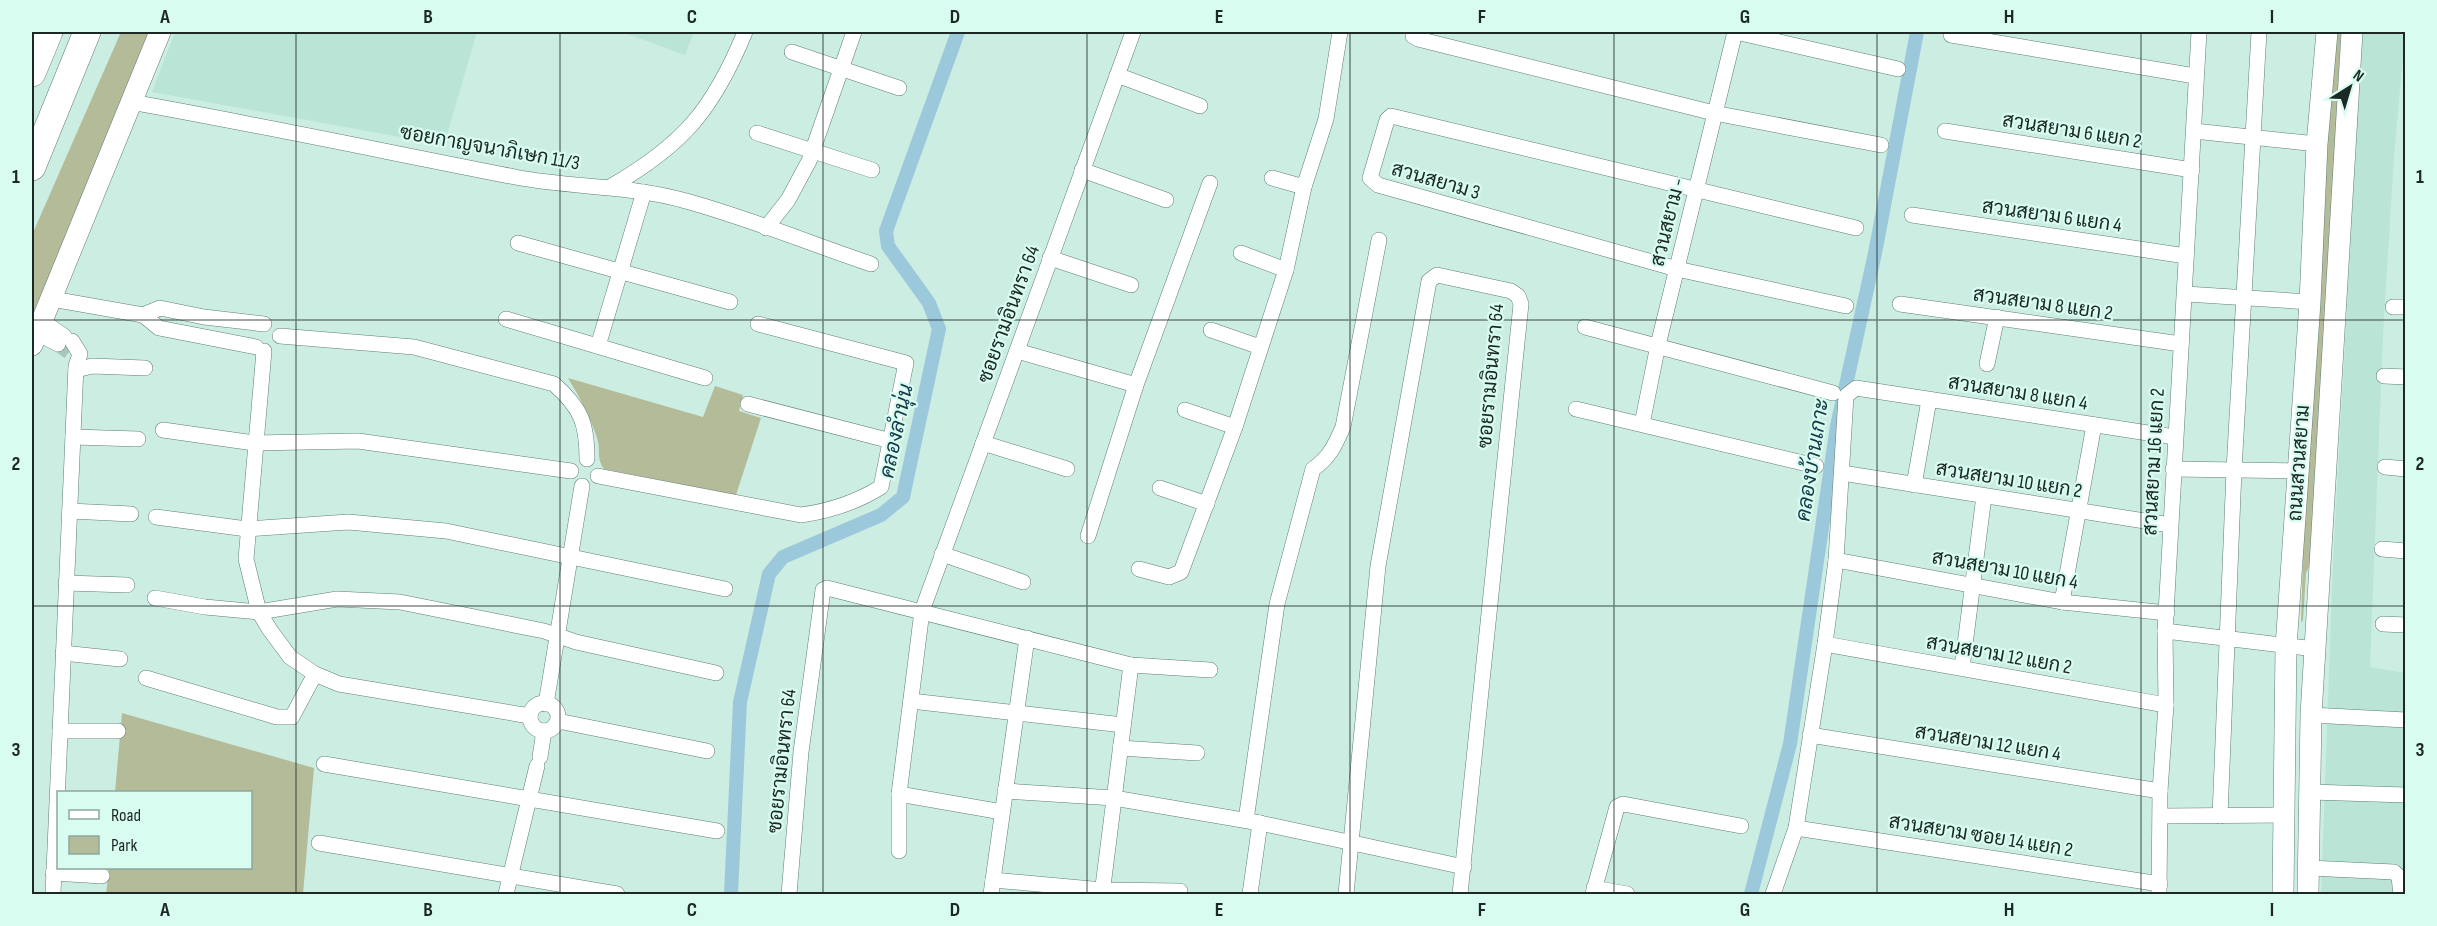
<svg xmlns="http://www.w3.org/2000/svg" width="2437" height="926" font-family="'Sofia Sans Condensed',Sarabun,sans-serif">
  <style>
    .built { fill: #b9e4d6 }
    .green { fill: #b4bb99 }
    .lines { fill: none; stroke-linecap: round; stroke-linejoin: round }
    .canal { stroke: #9cc8db; stroke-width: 14 }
    .street-tunnel { stroke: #a9c6bc; stroke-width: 15; stroke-dasharray: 15 8; stroke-linecap: butt }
    .street-casing { stroke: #5f7e74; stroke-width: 16 }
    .secondary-casing { stroke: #5f7e74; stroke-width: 22 }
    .highway-casing { stroke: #5f7e74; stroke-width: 28 }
    .street { stroke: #fff; stroke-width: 15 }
    .secondary { stroke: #fff; stroke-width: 21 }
    .highway { stroke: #fff; stroke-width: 27 }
    .grid { fill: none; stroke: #1b2823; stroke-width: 1.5; stroke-opacity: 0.55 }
    .labels { text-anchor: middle; stroke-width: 4.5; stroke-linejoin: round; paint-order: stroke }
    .street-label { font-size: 20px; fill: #1b2823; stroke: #d9fcf0 }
    .water-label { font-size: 21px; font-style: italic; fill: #153b4a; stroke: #d9fcf0 }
    .neatline { fill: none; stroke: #1b2823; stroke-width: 2 }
    .grid-label { font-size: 20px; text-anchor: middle; font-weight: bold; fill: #1b2823 }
  </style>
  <rect width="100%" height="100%" fill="#cceee2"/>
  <g class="built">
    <polygon points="175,32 477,32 444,145 152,92"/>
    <polygon points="622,32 694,32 685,55"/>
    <polygon points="2362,32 2405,32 2394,157 2383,335 2370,667 2405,673 2405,894 2321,894 2333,562"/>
  </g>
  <g class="green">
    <polygon points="121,32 152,32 32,324 32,235"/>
    <polygon points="2331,32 2341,32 2314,557 2306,573 2303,620 2301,623 2305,489"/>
    <path d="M568,378L703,417L715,386L743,395L739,411L761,418L736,495L604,469C596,458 601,450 597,438C590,416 580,398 568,378Z"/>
    <polygon points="122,713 314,768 303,894 106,894 109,868 250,868 250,792 115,792"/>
  </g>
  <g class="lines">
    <g class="canal">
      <polyline points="731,894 740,702 769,574 783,557 881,515 903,497 939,329 929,303 888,246 886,231 958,32"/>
      <polyline points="1751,894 1790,744 1837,426 1875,253 1917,32"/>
    </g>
    <polyline class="street-tunnel" points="58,344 69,352"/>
    <defs>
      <g id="street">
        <polyline points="1413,32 1413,36 1418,39 1714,113 1881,145"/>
        <polyline points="1736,32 1898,69"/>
        <polyline points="1951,35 2195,76"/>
        <polyline points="792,52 899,88"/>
        <polyline points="1117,75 1200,106"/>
        <path d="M131,102C260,125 387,152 515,177C572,188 630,185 686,201C748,218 809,243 871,264"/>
        <polyline points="1945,131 2192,170"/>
        <polyline points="2194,131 2317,144"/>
        <polyline points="757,133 872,170"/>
        <polyline points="1082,170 1166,200"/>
        <polyline points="1272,178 1304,187"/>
        <path d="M610,187C683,145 713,110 745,32"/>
        <polyline points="1912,215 2186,256"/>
        <polyline points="766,228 788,200 809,161 854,32"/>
        <polyline points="518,243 730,302"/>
        <polyline points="1241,253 1286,270"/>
        <polyline points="1050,258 1131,285"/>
        <polyline points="2186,294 2310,302"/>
        <polyline points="52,299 143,315 159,328 256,347"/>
        <polyline points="1900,304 2181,344"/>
        <polyline points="1846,306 1677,269 1378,185 1370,178 1387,120 1391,116 1856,228"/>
        <polyline points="2393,307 2406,307"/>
        <polyline points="143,315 160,308 204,317 264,324"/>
        <polyline points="506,319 705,378"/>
        <polyline points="42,321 64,336"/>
        <polyline points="1585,327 1833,393"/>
        <polyline points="1211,330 1260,347"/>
        <polyline points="37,333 58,344"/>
        <path d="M280,336L414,347L554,384C581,408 587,423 587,459"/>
        <polyline points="598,346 644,192"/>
        <polyline points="264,351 246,559 259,612 270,630 290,657 315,674 339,684 530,716"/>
        <polyline points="1017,351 1136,385"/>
        <polyline points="1987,364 1997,317"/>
        <polyline points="76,370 92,366 145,368"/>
        <polyline points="2384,376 2406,377"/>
        <polyline points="748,404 891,441"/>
        <polyline points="1576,409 1816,466"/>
        <polyline points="1185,410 1235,427"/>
        <polyline points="1642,424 1658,345 1735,32"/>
        <polyline points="163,430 254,443 358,441 571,471"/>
        <polyline points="73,437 138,439"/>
        <polyline points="983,443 1067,469"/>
        <polyline points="2385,467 2406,469"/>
        <polyline points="2173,469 2297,471"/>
        <polyline points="1842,473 2170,525"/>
        <path d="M598,476L801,515C829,511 857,502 881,487L906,363L758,324"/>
        <polyline points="1914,485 1929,400"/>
        <polyline points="1160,488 1207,504"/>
        <polyline points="70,511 131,514"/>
        <polyline points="156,517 247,529 348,522 446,531 725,589"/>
        <polyline points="1088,536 1136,385 1210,183"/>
        <polyline points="2382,549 2406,551"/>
        <polyline points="942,554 1023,582"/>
        <polyline points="1836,560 2062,602 2167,613"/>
        <polyline points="1139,569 1169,577 1181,572 1235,427 1286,270 1304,187 1326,119 1340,32"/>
        <polyline points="66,583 127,585"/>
        <polyline points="155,598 205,607 259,612 337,599 400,602 544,631 576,642 716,673"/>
        <polyline points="2062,602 2094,425"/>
        <polyline points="2383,624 2406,625"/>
        <polyline points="2165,631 2315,649"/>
        <polyline points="1825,644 2166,705"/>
        <polyline points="63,653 120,659"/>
        <polyline points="1962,668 1984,496"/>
        <polyline points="146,678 277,717 292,717 315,674"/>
        <polyline points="911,701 1123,725"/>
        <circle cx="544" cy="717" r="14"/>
        <polyline points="546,704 582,486"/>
        <polyline points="2311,715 2406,720"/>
        <polyline points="558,721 707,751"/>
        <polyline points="60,731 118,731"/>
        <polyline points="1810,735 2160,791"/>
        <polyline points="1120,748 1197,753"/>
        <polyline points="540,757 544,731"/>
        <polyline points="324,764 717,831"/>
        <polyline points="1005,791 1114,798 1260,823 1464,867"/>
        <polyline points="2310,792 2406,795"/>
        <polyline points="899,794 1002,812"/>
        <polyline points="2162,816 2286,815"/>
        <polyline points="2220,816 2234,470 2259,32"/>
        <path d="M1246,820L1277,604L1313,469C1330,457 1335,445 1343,427L1379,240"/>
        <polyline points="1796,828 2160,884"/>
        <polyline points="319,843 617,894"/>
        <polyline points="899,851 899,794 922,611 1133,32"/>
        <polyline points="2309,868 2394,872 2399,877 2401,894"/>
        <polyline points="53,873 102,876"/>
        <polyline points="993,880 1103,890 1180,891"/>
        <polyline points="1594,888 1627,894"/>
        <polyline points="53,894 76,366 80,354 72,341"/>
        <polyline points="506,894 537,766"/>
        <polyline points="789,894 801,752 823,590 827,588 1131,665 1210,670"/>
        <polyline points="991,894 1027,638"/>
        <polyline points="1102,894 1131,665"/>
        <polyline points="1250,894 1260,823"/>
        <polyline points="1346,894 1378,566 1429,281 1437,275 1511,291 1518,296 1521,304 1460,894"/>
        <polyline points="1593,894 1617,807 1623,804 1741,826"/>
        <polyline points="1773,894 1796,828 1825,644 1836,560 1846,396 1856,388 2174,437"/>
        <polyline points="2159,894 2160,791 2166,705 2165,631 2199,32"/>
      </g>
      <g id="secondary">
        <polyline points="32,345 160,32"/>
        <polyline points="2283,894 2286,647 2310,302 2317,144 2327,32"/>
        <polyline points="2308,894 2311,715 2352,32"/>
      </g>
      <g id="highway">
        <polyline points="32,73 49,32"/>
        <polyline points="32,167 87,32"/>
      </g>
    </defs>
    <use href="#street" class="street-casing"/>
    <use href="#secondary" class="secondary-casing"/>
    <use href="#highway" class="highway-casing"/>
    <use href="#street" class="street"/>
    <use href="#secondary" class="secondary"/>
    <use href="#highway" class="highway"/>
  </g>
  <path class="grid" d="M296,32V894M560,32V894M823,32V894M1087,32V894M1350,32V894M1614,32V894M1877,32V894M2141,32V894M32,320H2406M32,606H2406"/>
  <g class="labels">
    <g class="street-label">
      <text transform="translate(2072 130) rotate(9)" y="7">สวนสยาม 6 แยก 2</text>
      <text transform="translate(490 147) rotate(10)" y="7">ซอยกาญจนาภิเษก 11/3</text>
      <text transform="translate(1436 180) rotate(16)" y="7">สวนสยาม 3</text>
      <text transform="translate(2052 215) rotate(8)" y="7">สวนสยาม 6 แยก 4</text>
      <text transform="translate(1667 222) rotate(-76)" y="7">สวนสยาม -</text>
      <text transform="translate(2043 303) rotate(8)" y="7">สวนสยาม 8 แยก 2</text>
      <text transform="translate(1008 314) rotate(-70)" y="7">ซอยรามอินทรา 64</text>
      <text transform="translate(1490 376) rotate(-85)" y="7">ซอยรามอินทรา 64</text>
      <text transform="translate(2018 392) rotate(9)" y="7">สวนสยาม 8 แยก 4</text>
      <text transform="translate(2153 462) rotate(-87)" y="7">สวนสยาม 16 แยก 2</text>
      <text transform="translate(2298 463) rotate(-86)" y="7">ถนนสวนสยาม</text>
      <text transform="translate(2009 479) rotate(9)" y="7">สวนสยาม 10 แยก 2</text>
      <text transform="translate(2005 569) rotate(10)" y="7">สวนสยาม 10 แยก 4</text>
      <text transform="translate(1999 654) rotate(10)" y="7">สวนสยาม 12 แยก 2</text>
      <text transform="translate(1988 742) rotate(9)" y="7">สวนสยาม 12 แยก 4</text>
      <text transform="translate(781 761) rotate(-84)" y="7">ซอยรามอินทรา 64</text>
      <text transform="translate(1981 835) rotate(9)" y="7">สวนสยาม ซอย 14 แยก 2</text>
    </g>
    <g class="water-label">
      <text transform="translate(896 431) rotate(-78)" y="7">คลองลำนุ่น</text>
      <text transform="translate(1812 460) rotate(-81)" y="7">คลองบ้านเกาะ</text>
    </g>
  </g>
  <rect width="2437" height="926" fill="none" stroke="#d9fcf0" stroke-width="66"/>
  <rect x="57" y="791" width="195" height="78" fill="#d9fcf0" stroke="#8da79e" stroke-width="1.5"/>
  <rect x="69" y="810" width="30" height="9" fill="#ffffff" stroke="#8da79e" stroke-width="1.5"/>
  <text x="111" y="821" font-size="18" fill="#1b2823">Road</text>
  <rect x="69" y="836" width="30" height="18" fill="#b4bb99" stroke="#8da79e" stroke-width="1.5"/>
  <text x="111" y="851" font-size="18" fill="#1b2823">Park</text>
  <g transform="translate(2350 87) rotate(37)" stroke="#d9fcf0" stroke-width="4.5" paint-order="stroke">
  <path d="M0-4.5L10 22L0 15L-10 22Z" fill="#1b2823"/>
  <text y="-9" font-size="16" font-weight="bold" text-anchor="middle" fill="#1b2823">N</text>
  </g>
  <rect x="33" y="33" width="2371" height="860" class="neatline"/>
  <g class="grid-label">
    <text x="165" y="23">A</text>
    <text x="428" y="23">B</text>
    <text x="692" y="23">C</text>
    <text x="955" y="23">D</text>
    <text x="1219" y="23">E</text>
    <text x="1482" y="23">F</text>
    <text x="1745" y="23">G</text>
    <text x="2009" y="23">H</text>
    <text x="2272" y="23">I</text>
    <text x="16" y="183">1</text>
    <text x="2420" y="183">1</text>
    <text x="16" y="470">2</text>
    <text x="2420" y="470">2</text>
    <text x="16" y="756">3</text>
    <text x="2420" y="756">3</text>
    <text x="165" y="916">A</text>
    <text x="428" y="916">B</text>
    <text x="692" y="916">C</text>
    <text x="955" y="916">D</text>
    <text x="1219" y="916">E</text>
    <text x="1482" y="916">F</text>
    <text x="1745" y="916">G</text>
    <text x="2009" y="916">H</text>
    <text x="2272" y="916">I</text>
  </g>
</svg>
